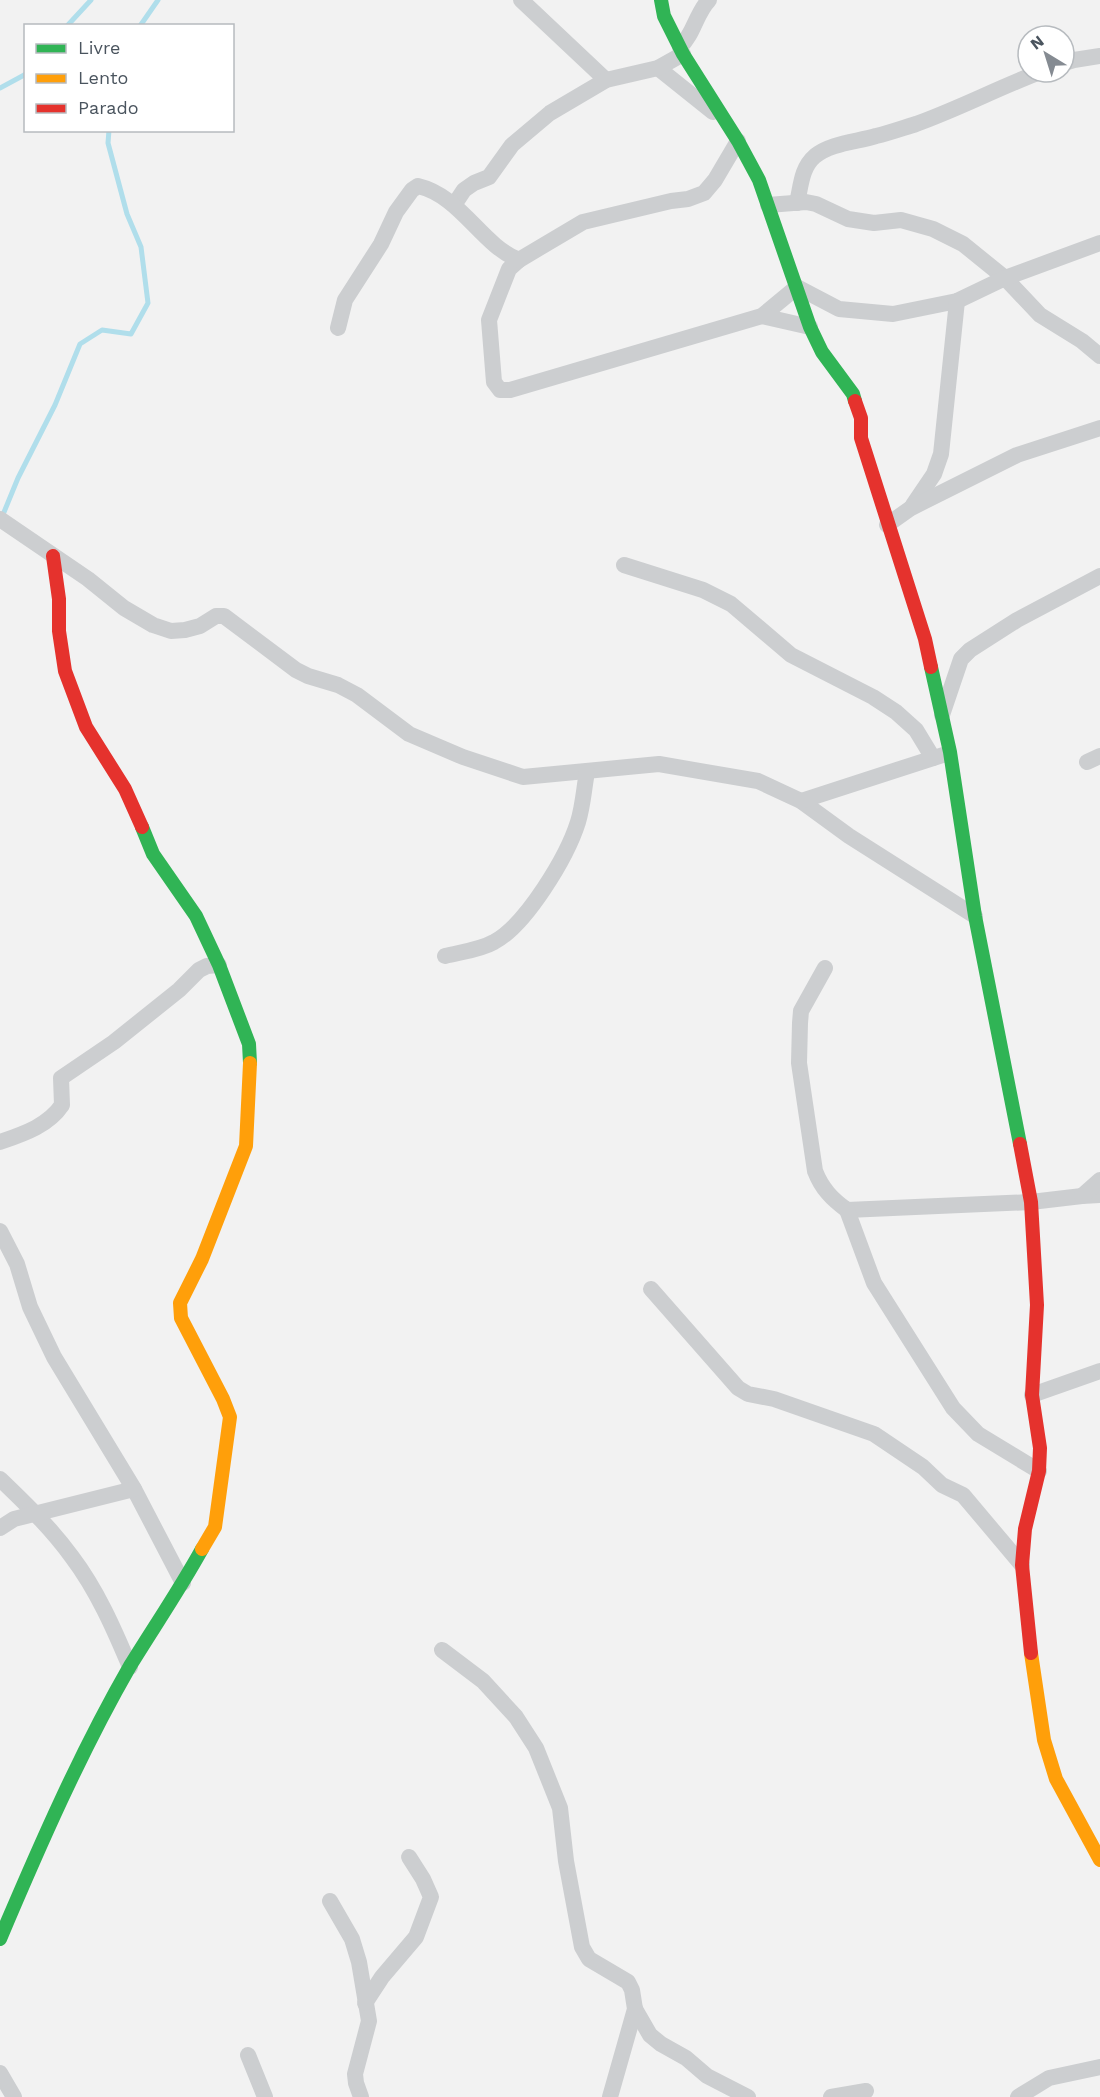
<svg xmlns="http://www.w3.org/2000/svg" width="1100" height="2097" font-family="'Work Sans',sans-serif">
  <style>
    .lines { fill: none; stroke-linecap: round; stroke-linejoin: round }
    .stream { stroke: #b0deeb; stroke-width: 5 }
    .street { stroke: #ccced0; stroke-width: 16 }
    .fast { stroke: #30b455; stroke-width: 14 }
    .slow { stroke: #ff9f0a; stroke-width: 14 }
    .jam { stroke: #e5322d; stroke-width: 14 }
  </style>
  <rect width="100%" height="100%" fill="#f2f2f2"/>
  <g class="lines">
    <g class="stream">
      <polyline points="67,26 91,0"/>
      <polyline points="140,26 158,0"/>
      <polyline points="0,88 26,74"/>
      <polyline points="2,517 18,478 55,405 80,344 102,330 131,334 148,303 141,247 127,214 108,143 109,130"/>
    </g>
    <g class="street">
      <polyline points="521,0 606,80"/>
      <path d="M680,47C694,34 696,13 709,0"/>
      <polyline points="1064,63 1074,60 1100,56"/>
      <polyline points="658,68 713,112"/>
      <path d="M797,203C801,186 801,168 815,156C831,143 856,142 876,136C889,133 903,128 916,124C958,109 998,88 1040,72"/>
      <polyline points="454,205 464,190 474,183 489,177 512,145 550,113 606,80 658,68 683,54"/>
      <polyline points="768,205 806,202 816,204 848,219 874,223 901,220 933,229 963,244 1005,278 1040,315 1082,341 1100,356"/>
      <polyline points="519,260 509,269 489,320 494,382 500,390 510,390 762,316 797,287 839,309 893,314 957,301 1005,278 1100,243"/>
      <polyline points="762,316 810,327"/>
      <path d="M338,328L345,300L381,244L396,212L412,190L418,186C461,196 481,245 519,260L583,222L671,201L688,199L704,193L715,180L738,141"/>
      <polyline points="913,505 934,474 941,454 957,301"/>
      <polyline points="0,519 88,579 124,608 153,625 171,631 185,630 200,626 216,616 224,616 296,670 308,676 338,685 357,695 409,734 463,757 523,777 659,764 758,781 801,801 849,836 975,916"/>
      <polyline points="887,525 911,508 1017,455 1100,428"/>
      <polyline points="624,565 703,590 731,604 791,655 873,697 896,712 916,730 933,758"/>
      <polyline points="942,715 961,659 970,650 1017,620 1100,576"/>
      <polyline points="1087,762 1100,756"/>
      <polyline points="801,801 943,755"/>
      <path d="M445,956C461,952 480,950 494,942C526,925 567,857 578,822C583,806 584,788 587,772"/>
      <path d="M825,968L801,1011L800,1023L799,1063L815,1171C822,1189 832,1199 847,1210L1031,1202L1082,1196L1100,1195"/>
      <path d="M0,1142C23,1134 48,1126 62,1105L61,1078L114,1042L179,990L199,970L207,966L219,965"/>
      <polyline points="1082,1196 1100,1180"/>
      <polyline points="847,1210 874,1283 953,1408 978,1434 1039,1471"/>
      <polyline points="0,1231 17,1264 30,1307 54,1357 134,1489 183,1583"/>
      <polyline points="651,1289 738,1388 748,1394 774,1399 874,1434 923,1467 942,1485 963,1495 1022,1565"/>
      <polyline points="1032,1395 1100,1371"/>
      <path d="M0,1479C26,1504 51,1528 72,1557C97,1590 114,1629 130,1667"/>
      <polyline points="0,1528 14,1519 134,1489"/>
      <polyline points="442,1650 483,1681 516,1717 536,1748 560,1808 566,1861 582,1947 589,1959 628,1982 632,1990 635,2009 610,2097"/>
      <polyline points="330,1901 352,1939 359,1962 369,2021 355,2074 356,2083 361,2097"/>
      <polyline points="365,2003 382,1977 416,1937 431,1897 423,1879 409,1857"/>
      <polyline points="635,2009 650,2035 661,2044 686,2058 707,2076 748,2097"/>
      <polyline points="248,2055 265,2097"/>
      <polyline points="0,2073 14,2097"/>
      <polyline points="831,2097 866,2091"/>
      <polyline points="1018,2097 1049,2078 1100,2067"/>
    </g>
    <g class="fast">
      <polyline points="661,0 664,16 683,54 738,141 759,180 810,327 822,352 853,394 855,401"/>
      <polyline points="931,667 950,752 975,916 1020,1144"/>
      <polyline points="142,827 153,854 196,916 219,965 249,1044 250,1063"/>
      <path d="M0,1939C39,1847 80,1753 130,1666C154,1627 180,1589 202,1549"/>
    </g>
    <g class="slow">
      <polyline points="202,1549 215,1527 230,1417 223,1399 181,1318 180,1303 202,1259 246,1146 250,1063"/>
      <polyline points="1031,1653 1044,1740 1056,1779 1100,1860"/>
    </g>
    <g class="jam">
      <polyline points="855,401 861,418 861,438 925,639 931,667"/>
      <polyline points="53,556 59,599 59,631 65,671 86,727 125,789 142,827"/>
      <polyline points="1020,1144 1031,1202 1037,1305 1032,1395 1040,1448 1039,1471 1025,1529 1022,1565 1031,1653"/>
    </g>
  </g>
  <rect x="24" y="24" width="210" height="108" fill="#ffffff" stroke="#b7bbbf" stroke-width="1.5"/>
  <rect x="36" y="44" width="30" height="9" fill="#30b455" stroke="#b7bbbf" stroke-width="1.5"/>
  <text x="78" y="54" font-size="18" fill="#4a545e">Livre</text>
  <rect x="36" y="74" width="30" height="9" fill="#ff9f0a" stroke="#b7bbbf" stroke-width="1.5"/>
  <text x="78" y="84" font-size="18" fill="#4a545e">Lento</text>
  <rect x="36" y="104" width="30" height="9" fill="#e5322d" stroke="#b7bbbf" stroke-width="1.5"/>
  <text x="78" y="114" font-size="18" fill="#4a545e">Parado</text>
  <g transform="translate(1046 54) rotate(322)"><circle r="28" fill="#ffffff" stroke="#b7bbbf" stroke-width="1.5"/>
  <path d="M0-4.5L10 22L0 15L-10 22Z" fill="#858b92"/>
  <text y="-9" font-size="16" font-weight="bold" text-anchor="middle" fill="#4a545e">N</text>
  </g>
</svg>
